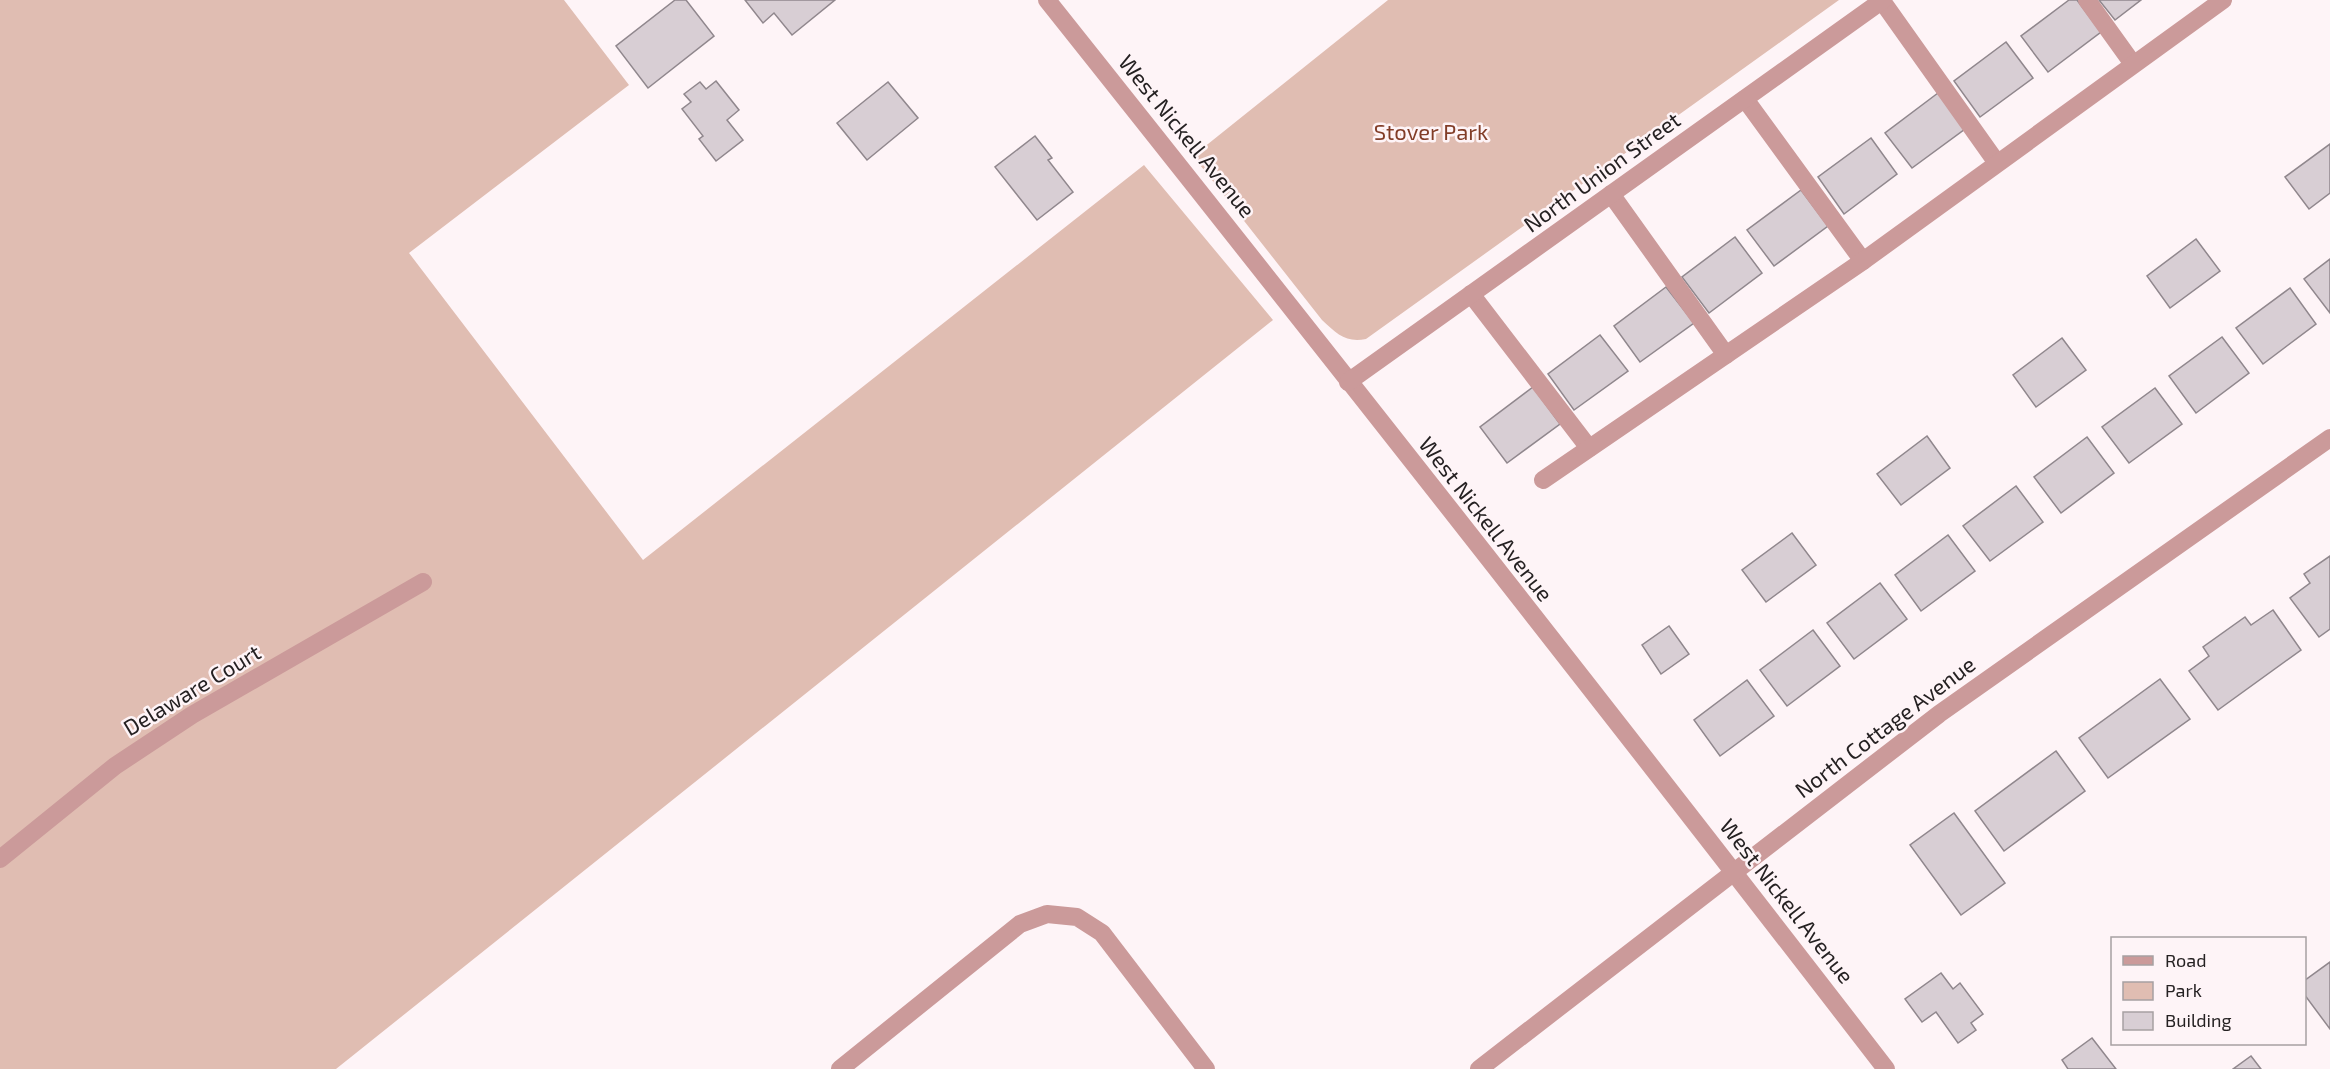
<svg xmlns="http://www.w3.org/2000/svg" width="2330" height="1069" font-family="'Exo 2',sans-serif">
  <style>
    .green { fill: #e0bdb2 }
    .building { fill: #d8ced4; stroke: #90878d; stroke-width: 1.5 }
    .lines { fill: none; stroke-linecap: round; stroke-linejoin: round }
    .minor { stroke: #cb9a9a; stroke-width: 18 }
    .labels { text-anchor: middle; stroke-width: 5; stroke-linejoin: round; paint-order: stroke }
    .park-label { font-size: 22px; fill: #823d28; stroke: #fef4f7 }
    .street-label { font-size: 22px; fill: #252122; stroke: #fef4f7 }
  </style>
  <rect width="100%" height="100%" fill="#fef4f7"/>
  <g class="green">
    <polygon points="0,0 564,0 629,85 409,253 643,560 1144,165 1273,320 336,1069 0,1069"/>
    <path d="M1388,0H1839L1366,339C1346,343 1337,334 1322,320L1193,156Z"/>
  </g>
  <g class="building">
    <polygon points="675,0 686,0 714,36 648,88 616,46"/>
    <polygon points="745,0 835,0 792,35 774,13 763,23"/>
    <polygon points="2069,0 2077,0 2101,32 2048,72 2021,36"/>
    <polygon points="2099,0 2141,0 2115,20"/>
    <polygon points="2006,42 2033,78 1980,117 1954,81"/>
    <polygon points="716,81 739,110 727,120 743,140 716,161 699,139 703,136 682,109 691,102 684,94 700,82 706,89"/>
    <polygon points="888,82 918,118 867,160 837,123"/>
    <polygon points="1938,93 1965,129 1912,168 1885,133"/>
    <polygon points="1035,136 1052,158 1048,160 1073,192 1037,220 995,167"/>
    <polygon points="1871,138 1897,174 1844,214 1818,177"/>
    <polygon points="2330,144 2330,193 2309,209 2285,177"/>
    <polygon points="1801,190 1828,226 1774,266 1747,230"/>
    <polygon points="1735,237 1762,273 1709,313 1682,277"/>
    <polygon points="2196,239 2220,271 2170,308 2147,276"/>
    <polygon points="2330,259 2330,313 2304,279"/>
    <polygon points="1666,287 1694,323 1640,362 1614,326"/>
    <polygon points="2290,288 2316,324 2263,364 2236,328"/>
    <polygon points="1600,335 1628,371 1574,410 1548,374"/>
    <polygon points="2222,337 2249,373 2196,413 2169,376"/>
    <polygon points="2062,338 2086,370 2036,407 2013,375"/>
    <polygon points="1533,387 1560,424 1507,463 1480,427"/>
    <polygon points="2155,388 2182,424 2129,463 2102,427"/>
    <polygon points="1927,436 1950,468 1901,505 1877,474"/>
    <polygon points="2087,437 2114,473 2061,513 2034,477"/>
    <polygon points="2016,486 2043,522 1990,561 1963,526"/>
    <polygon points="1792,533 1816,565 1766,602 1742,570"/>
    <polygon points="1948,535 1975,571 1921,611 1895,575"/>
    <polygon points="2330,556 2330,629 2319,637 2290,598 2310,583 2304,574"/>
    <polygon points="1880,583 1907,619 1854,659 1827,623"/>
    <polygon points="2273,610 2301,650 2218,710 2189,671 2209,656 2203,647 2245,617 2251,625"/>
    <polygon points="1669,626 1689,654 1661,674 1642,645"/>
    <polygon points="1813,630 1840,666 1787,706 1760,670"/>
    <polygon points="2160,679 2190,719 2108,778 2079,738"/>
    <polygon points="1747,680 1774,716 1720,756 1694,720"/>
    <polygon points="2056,751 2085,791 2004,851 1975,811"/>
    <polygon points="1954,813 2005,883 1961,915 1910,845"/>
    <polygon points="2330,962 2330,1029 2304,994 2304,981"/>
    <polygon points="1941,973 1953,989 1960,983 1983,1014 1971,1023 1976,1030 1958,1043 1936,1012 1922,1022 1905,999"/>
    <polygon points="2092,1038 2116,1069 2068,1069 2062,1060"/>
    <polygon points="2251,1056 2261,1069 2233,1069"/>
  </g>
  <g class="lines">
    <g class="minor">
      <path d="M1047,0C1329,354 1609,710 1886,1069"/>
      <polyline points="2087,0 2133,64"/>
      <polyline points="1882,1 1997,163"/>
      <polyline points="1745,99 1863,261"/>
      <polyline points="1611,194 1726,355"/>
      <polyline points="1471,294 1589,448"/>
      <polyline points="1348,382 1883,0"/>
      <polyline points="1543,480 1863,261 2223,0"/>
      <polyline points="0,859 115,766 192,715 423,582"/>
      <polyline points="840,1069 1020,924 1047,914 1077,917 1102,933 1206,1069"/>
      <polyline points="1479,1069 1939,714 2330,438"/>
    </g>
  </g>
  <g class="labels">
    <g class="park-label">
      <text x="1431" y="140">Stover Park</text>
    </g>
    <g class="street-label">
      <text transform="translate(1187 136) rotate(51)" y="8">West Nickell Avenue</text>
      <text transform="translate(1602 172) rotate(-36)" y="8">North Union Street</text>
      <text transform="translate(1486 519) rotate(52)" y="8">West Nickell Avenue</text>
      <text transform="translate(192 690) rotate(-31)" y="8">Delaware Court</text>
      <text transform="translate(1885 727) rotate(-37)" y="8">North Cottage Avenue</text>
      <text transform="translate(1787 901) rotate(52)" y="8">West Nickell Avenue</text>
    </g>
  </g>
  <rect x="2111" y="937" width="195" height="108" fill="#fef4f7" stroke="#a7a0a2" stroke-width="1.5"/>
  <rect x="2123" y="956" width="30" height="9" fill="#cb9a9a" stroke="#a7a0a2" stroke-width="1.5"/>
  <text x="2165" y="967" font-size="18" fill="#252122">Road</text>
  <rect x="2123" y="982" width="30" height="18" fill="#e0bdb2" stroke="#a7a0a2" stroke-width="1.5"/>
  <text x="2165" y="997" font-size="18" fill="#252122">Park</text>
  <rect x="2123" y="1012" width="30" height="18" fill="#d8ced4" stroke="#a7a0a2" stroke-width="1.5"/>
  <text x="2165" y="1027" font-size="18" fill="#252122">Building</text>
</svg>
